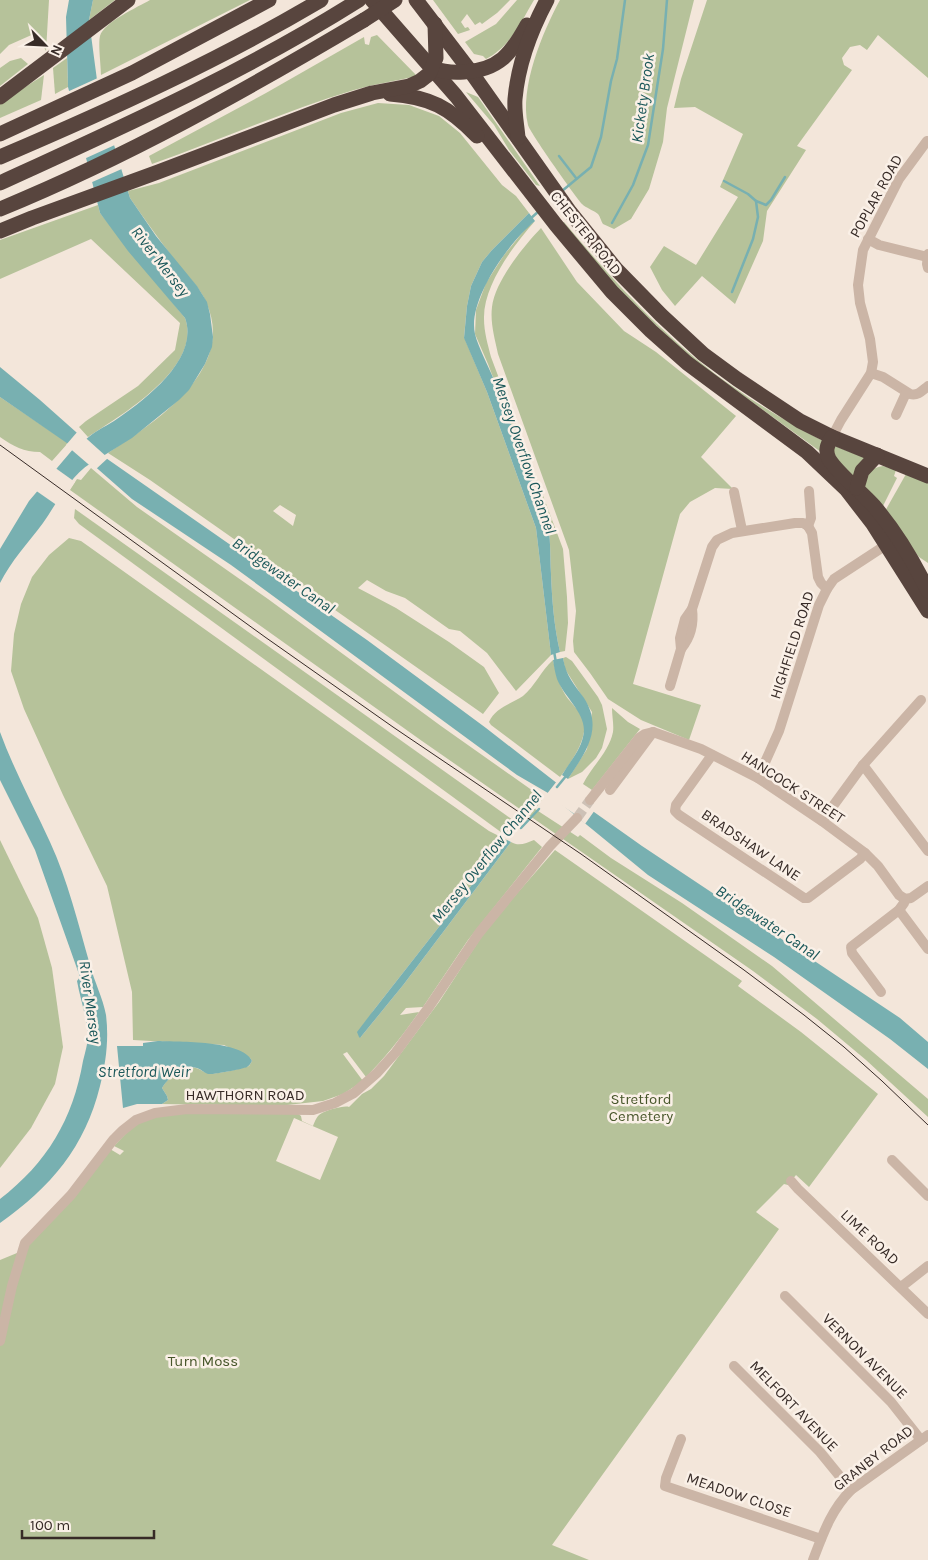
<svg xmlns="http://www.w3.org/2000/svg" width="928" height="1560" font-family="Karla,sans-serif">
  <style>
    .green { fill: #b6c29a; fill-rule: evenodd }
    .water { fill: #78b0b1 }
    .pier { fill: #f3e6da }
    .lines { fill: none; stroke-linecap: round; stroke-linejoin: round }
    .stream { stroke: #78b0b1; stroke-width: 2.5 }
    .street-tunnel { stroke: #cdc1b6; stroke-width: 10; stroke-dasharray: 10 5; stroke-linecap: butt }
    .street { stroke: #cbb5a6; stroke-width: 10 }
    .highway { stroke: #58453e; stroke-width: 15 }
    .tram { stroke: #372b27; stroke-width: 1 }
    .highway-bridge { stroke: #58453e; stroke-width: 15 }
    .labels { text-anchor: middle; stroke-width: 5; stroke-linejoin: round; paint-order: stroke }
    .street-label { font-size: 15px; fill: #372b27; stroke: #faf0e7 }
    .park-label { font-size: 15px; fill: #47562a; stroke: #faf0e7 }
    .water-label { font-size: 16px; font-style: italic; fill: #1b585a; stroke: #faf0e7 }
  </style>
  <rect width="100%" height="100%" fill="#f3e6da"/>
  <g class="green">
    <polygon points="0,0 49,0 46,51 36,33 9,45 0,54"/>
    <polygon points="93,0 115,0 89,20"/>
    <path d="M150,0H250L101,75C101,66 98,44 100,36C104,22 138,7 150,0Z"/>
    <polygon points="433,0 510,0 497,13 482,24 480,22 475,25 467,14 461,22 465,28 468,27 470,30 458,34"/>
    <path d="M517,0H534C521,22 510,47 486,59L483,56L474,54L465,42L496,24Z"/>
    <path d="M560,0H694L667,108L663,142L649,189L631,219L614,229L603,224C601,221 600,216 598,214C593,210 586,208 582,204C575,196 529,131 528,125C519,88 543,31 560,0Z"/>
    <polygon points="707,0 928,0 928,78 878,35 867,50 860,45 850,47 842,58 844,65 852,70 797,146 806,150 767,211 763,241 735,304 702,276 675,306 662,290 650,267 664,246 696,265 738,197 720,187 743,134 695,107 674,108 681,79"/>
    <path d="M377,35L417,76C396,81 374,84 354,90C285,111 220,140 152,164L149,156L266,93L364,37L365,44L369,45L371,37Z"/>
    <polygon points="21,58 28,64 0,86 0,68 10,61"/>
    <polygon points="67,58 68,87 55,94 53,68"/>
    <polygon points="44,75 41,100 0,118 0,103"/>
    <polygon points="466,92 478,97 540,186 536,185 509,150 494,125"/>
    <path d="M378,103L409,105L439,116L460,133L502,185L516,196L529,213L492,250L482,262L471,286L467,306L464,337L487,392L536,528L551,655L516,691L487,653L460,631L449,629L405,598L386,591L367,580L358,588L396,608L449,642L484,667L499,693L483,714L150,480L108,453C156,422 237,369 206,302C200,287 187,276 177,263C161,242 145,220 130,198L128,191L159,183L341,113ZM280,505L296,515L293,526L273,511Z"/>
    <path d="M98,205L100,213L185,318C203,367 122,415 88,437L79,427L86,421L138,386L175,350L180,323L91,239L0,279V240Z"/>
    <path d="M535,221C514,245 483,285 484,319C484,332 488,345 491,357L563,549L567,597L568,623L565,651L560,652C554,626 552,600 551,574C550,555 551,537 547,519L488,364L475,334L476,310L486,283L504,255L527,227Z"/>
    <path d="M564,222C615,283 669,343 735,388C763,408 793,425 823,441L821,452L691,358L620,292L562,223Z"/>
    <path d="M541,228L577,282L624,331L656,352L736,416L701,457L733,489L715,488L690,502L680,514L633,684L701,705L689,740L641,720L608,699L590,673L574,652L573,641L576,611L569,550L498,354C495,339 490,323 492,307C495,281 523,247 541,228Z"/>
    <path d="M0,397L68,443L52,461L40,452C24,452 13,446 0,437Z"/>
    <polygon points="832,445 866,458 853,477 832,456"/>
    <path d="M883,466L896,470L894,476L897,478L882,508L864,485C865,475 872,467 883,466Z"/>
    <polygon points="91,468 137,507 268,599 441,726 543,798 535,809 578,837 580,835 611,858 682,903 772,966 928,1099 928,1117 866,1060 817,1019 753,971 422,741 70,490 77,479 81,480"/>
    <polygon points="906,474 928,481 928,563 919,557 884,513"/>
    <polygon points="75,509 520,825 509,838 79,524 74,518"/>
    <path d="M69,538L81,541L429,789L489,831L507,840L373,1011L360,1038L404,984L511,842C519,847 526,843 534,840L542,847L468,940L423,1007L406,1008L400,1015L419,1012C403,1035 386,1057 366,1077L347,1052L343,1054L363,1081L343,1094L323,1101L278,1106L162,1104L168,1100L167,1096L162,1088C169,1077 182,1064 196,1068C200,1069 203,1072 207,1073C218,1075 238,1069 249,1066L252,1061L250,1058L224,1045L133,1040L132,992L107,886L63,795L24,709L11,671L14,634L21,604L32,577L49,555Z"/>
    <polygon points="566,657 572,661 598,697 602,705 607,729 602,748 596,758 582,772 568,779 587,749 592,712 565,669 563,658"/>
    <path d="M553,660C556,673 559,685 566,696C571,703 579,710 583,718C590,736 571,763 560,777L491,725L489,722C495,708 511,704 523,696C535,686 541,671 553,660Z"/>
    <path d="M612,708L628,722L640,729L592,790L583,784C592,766 609,752 613,732C614,725 612,716 612,708Z"/>
    <polygon points="0,840 38,918 52,968 63,1047 55,1084 31,1128 0,1168"/>
    <path d="M555,850L742,981L738,986L801,1032L878,1094L809,1187L796,1175L788,1185L784,1184L756,1212L779,1229L552,1545L589,1560H0V1260L17,1253L28,1244L110,1149L120,1155L124,1151L114,1146L135,1124L154,1116L188,1113H297L301,1116L302,1121L313,1126C315,1121 317,1115 322,1113C327,1110 345,1105 349,1107L362,1094L371,1089L384,1076L439,1002L482,936L513,898ZM294,1118L338,1137L320,1180L276,1161Z"/>
  </g>
  <g class="water">
    <path d="M69,0H93L89,20L99,95L130,198L156,236L197,286L207,302L210,314L213,337L212,347L205,364L189,390L179,400L132,438L103,456L367,640L486,728L594,812L642,846L900,1018L928,1042V1069L890,1039L774,957L648,875L548,793L517,775L231,565L132,499L91,463C70,476 57,503 43,523C28,543 11,561 0,583V549L29,501L74,448L0,397V367L40,400L85,440C94,432 104,427 114,421C144,401 200,359 185,318L128,251L100,213L68,87L66,17Z"/>
    <path d="M529,213L535,221C510,241 467,300 475,334C478,347 489,367 494,380C512,426 529,473 547,519C551,537 550,555 551,574C552,600 554,626 560,652L551,655L536,528L487,392L464,338L467,306L471,286L482,262L492,250Z"/>
    <path d="M563,658C566,676 574,684 584,698C604,729 585,753 568,779L562,775C569,763 580,751 583,737C589,715 565,699 557,679C555,673 554,666 553,660Z"/>
    <path d="M0,732C14,770 33,805 50,842C68,881 78,923 90,965C94,981 103,998 106,1015C109,1039 106,1063 100,1086C85,1147 51,1187 0,1223V1199C47,1163 73,1119 83,1061C85,1053 88,1043 88,1034C87,1018 80,998 77,981L80,977L35,850L0,780Z"/>
    <polygon points="507,840 511,842 404,984 360,1038 359,1037 357,1032 373,1011"/>
    <path d="M158,1041C178,1042 243,1040 252,1061C250,1064 250,1065 247,1067C243,1069 212,1075 208,1074C204,1073 201,1069 197,1068C183,1064 169,1077 162,1088L167,1096L168,1100L162,1104H137L123,1108L117,1046H143V1043Z"/>
  </g>
  <g class="pier">
    <polygon points="100,77 102,95 117,144 84,159 67,92"/>
    <polygon points="118,150 124,168 90,183 86,166"/>
    <polygon points="78,431 108,458 95,470 66,445"/>
    <polygon points="54,467 75,482 58,506 35,490"/>
    <polygon points="557,781 595,810 585,824 573,813 546,795"/>
  </g>
  <g class="lines">
    <g class="stream">
      <polyline points="559,156 576,178"/>
      <polyline points="724,181 748,194 756,201 758,217 753,239 732,292"/>
      <polyline points="562,191 591,167 601,137 611,81 617,59 625,0"/>
      <polyline points="756,201 766,205 771,200 785,177"/>
      <polyline points="530,219 539,211"/>
      <polyline points="612,223 633,185 648,145 663,49 667,0"/>
      <polyline points="554,651 556,663"/>
      <polyline points="557,787 566,776"/>
      <polyline points="521,828 539,809"/>
    </g>
    <polyline class="street-tunnel" points="577,818 590,800"/>
    <g class="street">
      <polyline points="868,239 879,245 927,257"/>
      <polyline points="928,254 927,264 928,268"/>
      <path d="M871,373L883,377L910,394C918,396 922,391 928,386"/>
      <polyline points="896,415 906,393"/>
      <polyline points="832,437 841,420 871,373 873,362 870,339 860,303 858,285 863,250 899,179 927,141"/>
      <polyline points="734,492 742,530"/>
      <polyline points="808,526 812,533 818,577 821,583 827,589"/>
      <polyline points="808,526 811,518 809,491"/>
      <path d="M681,649C691,637 694,624 692,609"/>
      <polyline points="670,686 681,649 680,638 685,619 692,609 712,547 717,540 732,533 795,523 803,523 808,526"/>
      <polyline points="712,755 676,805 675,811 679,815 804,898 808,898 860,859 865,853"/>
      <polyline points="863,765 928,851"/>
      <polyline points="758,778 779,731 819,605 827,589 834,579 886,545"/>
      <polyline points="610,790 653,732"/>
      <polyline points="590,800 639,738 645,734 653,732 701,749 758,778 822,821 865,853 878,866 899,895 905,899"/>
      <polyline points="822,821 863,765 921,700"/>
      <polyline points="905,899 911,898 928,886"/>
      <polyline points="899,910 928,949"/>
      <polyline points="881,992 852,953 851,947 899,910 904,903 905,899"/>
      <polyline points="892,1160 928,1196"/>
      <polyline points="791,1181 798,1189 928,1314"/>
      <polyline points="901,1287 928,1266"/>
      <polyline points="785,1296 891,1402 921,1440"/>
      <polyline points="0,1341 12,1286 25,1243 71,1195 113,1140 122,1131 136,1120 155,1113 187,1109 313,1110 335,1103 354,1093 377,1073 396,1052 429,1007 479,933 550,846 577,818"/>
      <polyline points="734,1366 820,1452 851,1490"/>
      <polyline points="681,1439 666,1478 665,1486 821,1539"/>
      <path d="M813,1560C823,1534 831,1510 851,1490L928,1435"/>
    </g>
    <g class="highway">
      <polyline points="372,0 456,96 556,225 612,292 651,331 687,363 807,452 846,489 873,524 928,611"/>
      <polyline points="416,0 471,72 570,212 616,269 661,315 703,354 737,379 800,421 832,437 928,476"/>
      <path d="M433,68C443,72 452,73 464,72C499,70 511,54 527,25"/>
      <path d="M390,94C430,97 449,107 477,136"/>
      <polyline points="0,97 128,0"/>
      <polyline points="0,134 132,73 269,0"/>
      <path d="M518,138C517,125 514,112 515,99C518,65 531,30 547,0"/>
      <path d="M0,157C110,110 218,61 321,0"/>
      <path d="M0,183C122,127 245,72 359,0"/>
      <path d="M0,209C127,157 246,90 364,20"/>
      <polyline points="0,231 32,218 158,172 334,105 372,93 409,86 420,81 429,74 436,58 435,24"/>
      <path d="M832,437C827,445 825,451 829,459C838,474 862,492 874,506C897,533 913,560 928,591"/>
      <polyline points="857,488 862,471 877,455"/>
    </g>
    <polyline class="tram" points="0,445 265,637 393,727 581,854 744,970 804,1015 844,1047 882,1081 928,1125"/>
    <polyline class="highway-bridge" points="364,20 395,0"/>
  </g>
  <g class="labels">
    <g class="street-label">
      <text transform="translate(876 196) rotate(-61)" y="5">POPLAR ROAD</text>
      <text transform="translate(586 233) rotate(51)" y="5">CHESTER ROAD</text>
      <text transform="translate(792 645) rotate(-72)" y="5">HIGHFIELD ROAD</text>
      <text transform="translate(793 787) rotate(33)" y="5">HANCOCK STREET</text>
      <text transform="translate(751 845) rotate(34)" y="5">BRADSHAW LANE</text>
      <text x="245" y="1100">HAWTHORN ROAD</text>
      <text transform="translate(870 1237) rotate(43)" y="5">LIME ROAD</text>
      <text transform="translate(865 1356) rotate(45)" y="5">VERNON AVENUE</text>
      <text transform="translate(794 1406) rotate(46)" y="5">MELFORT AVENUE</text>
      <text transform="translate(873 1458) rotate(-38)" y="5">GRANBY ROAD</text>
      <text transform="translate(739 1495) rotate(19)" y="5">MEADOW CLOSE</text>
    </g>
    <g class="park-label">
      <text x="641" y="1104">Stretford<tspan x="641" dy="17">Cemetery</tspan></text>
      <text x="203" y="1366">Turn Moss</text>
    </g>
    <g class="water-label">
      <text transform="translate(642 98) rotate(-82)" y="6">Kickety Brook</text>
      <text transform="translate(161 261) rotate(52)" y="6">River Mersey</text>
      <text transform="translate(525 455) rotate(71)" y="6">Mersey Overflow Channel</text>
      <text transform="translate(284 575) rotate(35)" y="6">Bridgewater Canal</text>
      <text transform="translate(486 856) rotate(-51)" y="6">Mersey Overflow Channel</text>
      <text transform="translate(768 922) rotate(34)" y="6">Bridgewater Canal</text>
      <text transform="translate(91 1002) rotate(82)" y="6">River Mersey</text>
      <text x="144" y="1077">Stretford Weir</text>
    </g>
  </g>
  <g transform="translate(45 45) rotate(114)" stroke="#faf0e7" stroke-width="4" paint-order="stroke">
  <path d="M0-4L9 19L0 12L-9 19Z" fill="#372b27"/>
  <text y="-8" font-size="14" font-weight="bold" text-anchor="middle" fill="#372b27">N</text>
  </g>
  <path d="M22 1530v8h132v-8" fill="none" stroke="#372b27" stroke-width="2.5"/>
  <text x="30" y="1530" font-size="15" fill="#372b27" stroke="#faf0e7" stroke-width="4" paint-order="stroke">100 m</text>
</svg>
